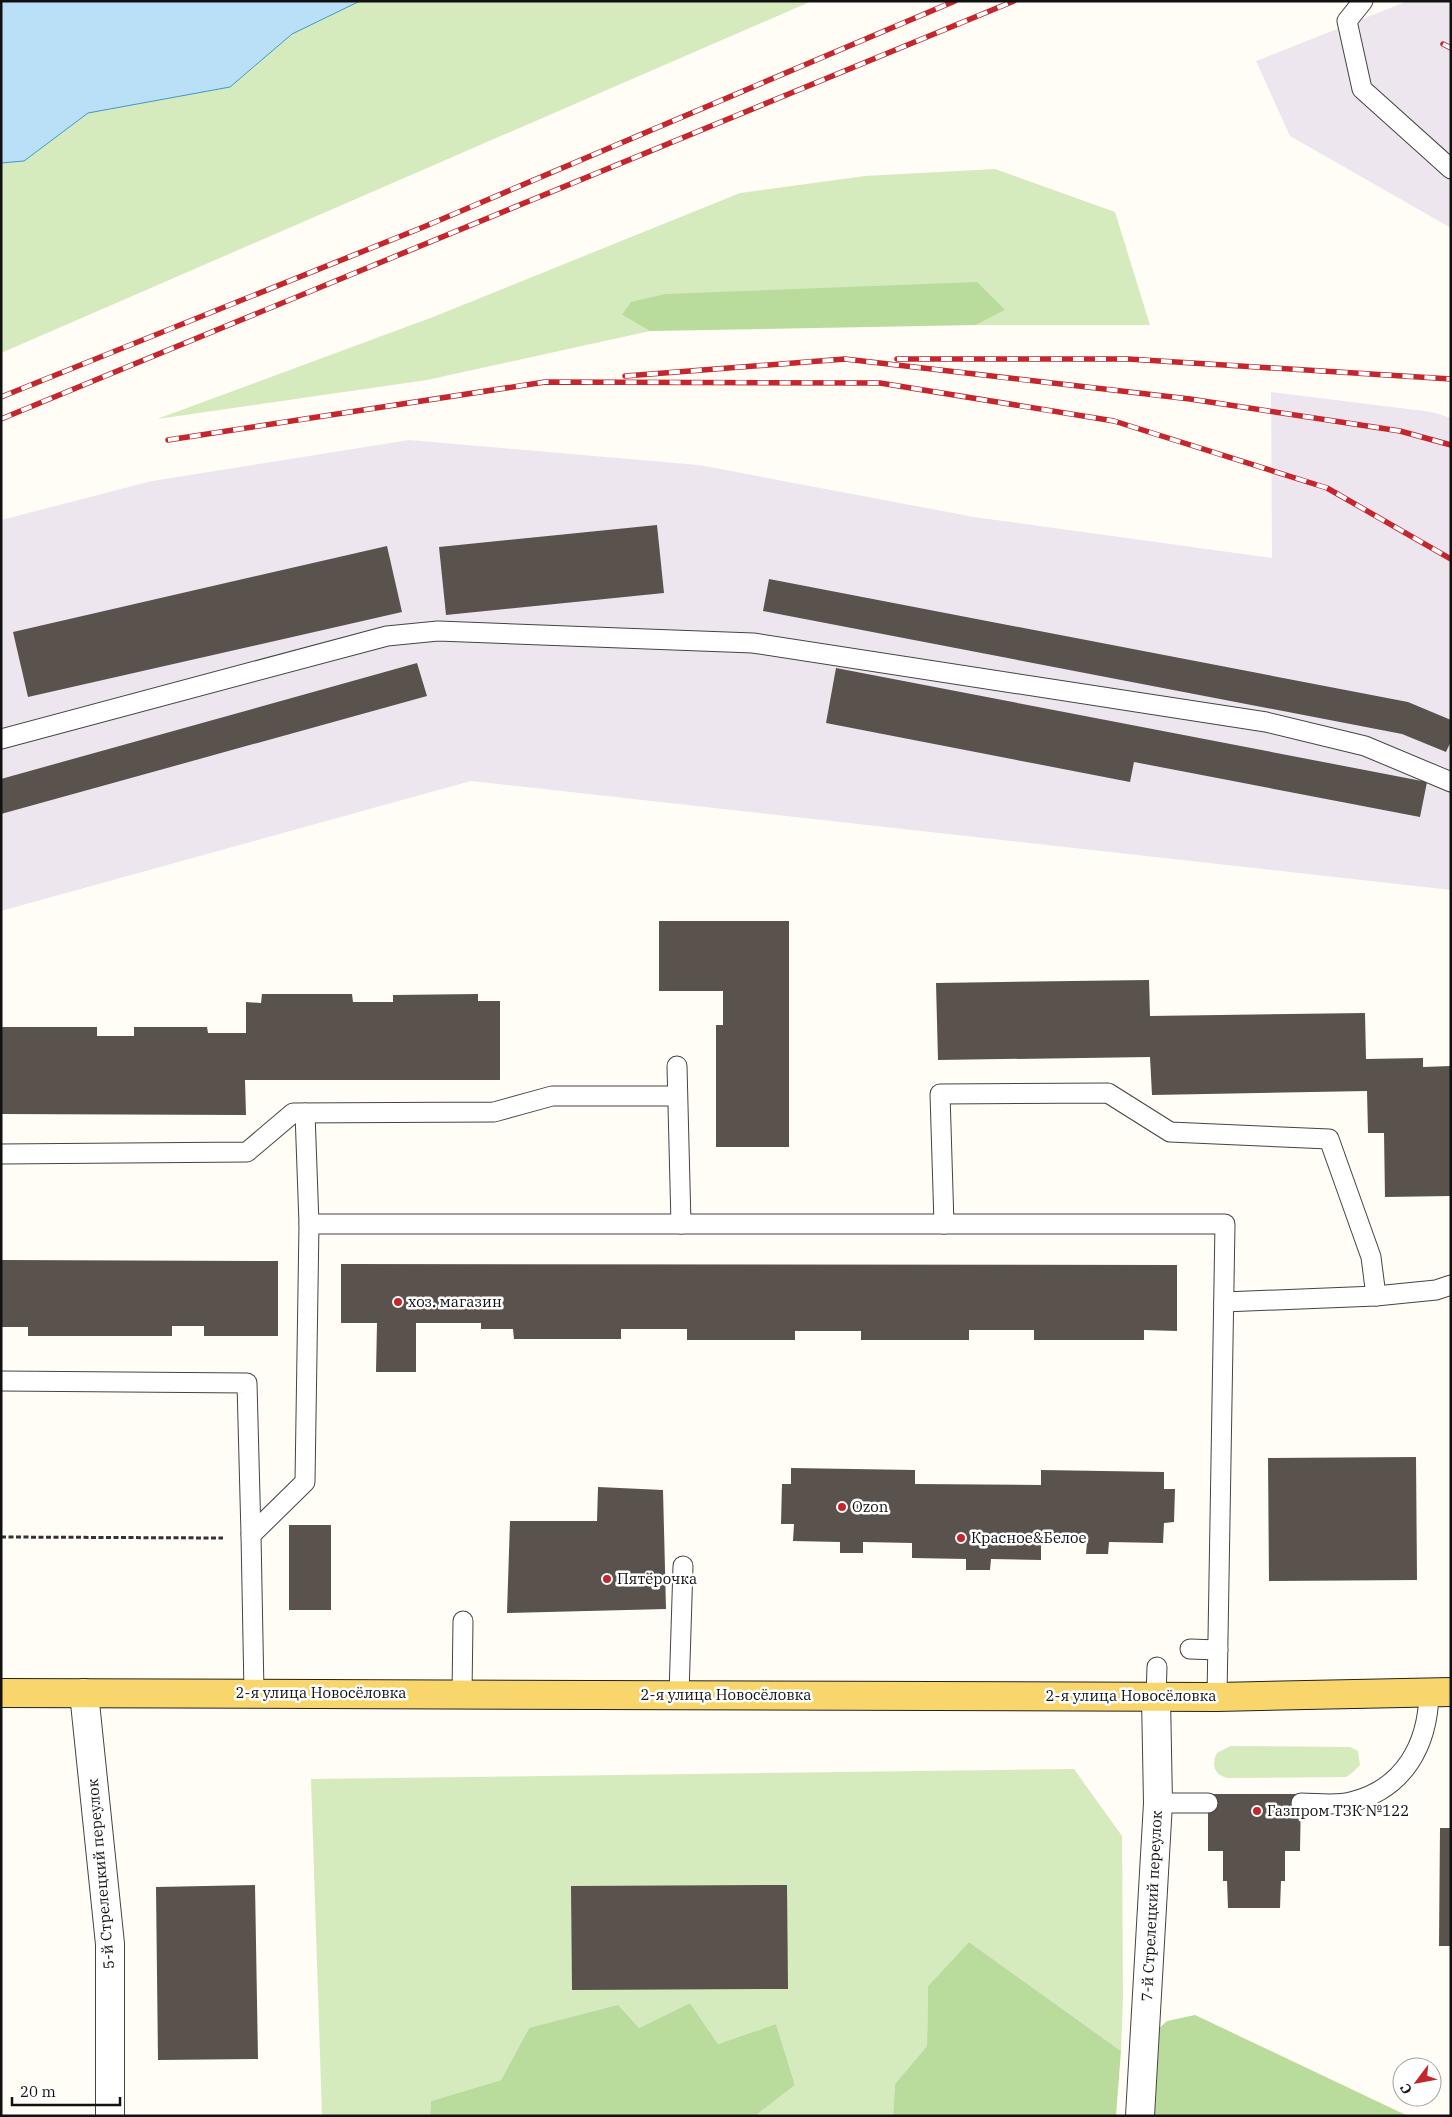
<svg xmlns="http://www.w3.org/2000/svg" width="1452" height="2117" font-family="'IBM Plex Serif',serif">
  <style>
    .industrial { fill: #eee6ef }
    .green { fill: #d5ebbd }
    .forest { fill: #b9dc9c }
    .water { fill: #b9e0f7; stroke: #3f96cf }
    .building { fill: #5a524d }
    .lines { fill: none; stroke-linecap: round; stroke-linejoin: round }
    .service-casing { stroke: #444; stroke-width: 21 }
    .minor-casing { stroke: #444; stroke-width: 30 }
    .primary-casing { stroke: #222; stroke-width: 30 }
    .path { stroke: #333; stroke-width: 3; stroke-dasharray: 5 2.5; stroke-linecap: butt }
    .service { stroke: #fff; stroke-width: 19 }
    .minor { stroke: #fff; stroke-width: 28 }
    .primary { stroke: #f9d66b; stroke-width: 28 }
    .rail-casing { stroke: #c4262e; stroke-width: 5.5 }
    .rail { stroke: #fff; stroke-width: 4; stroke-dasharray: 11; stroke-linecap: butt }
    .poi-dot { fill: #c4262e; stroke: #fff; stroke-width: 2 }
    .labels { text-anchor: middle; stroke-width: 5; stroke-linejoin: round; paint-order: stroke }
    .poi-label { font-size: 15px; fill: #111; stroke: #fff; text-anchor: start }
    .street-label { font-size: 15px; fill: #111; stroke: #fff }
  </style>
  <rect width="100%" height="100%" fill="#fffdf5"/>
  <g class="industrial">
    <polygon points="1408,1 1451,1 1451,228 1290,136 1256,61"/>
    <polygon points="1271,392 1432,412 1451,418 1451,890 471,781 1,911 1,520 152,481 409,440 699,465 974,517 1272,558"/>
  </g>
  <g class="green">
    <polygon points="360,1 812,1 1,353 1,163 24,161 88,113 230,87 292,34"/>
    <polygon points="995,169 1115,212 1150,325 976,325 1005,310 622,315 650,331 427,380 157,419 433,317 740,193 865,176"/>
    <path d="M1230,1746L1350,1747L1358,1751L1360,1765L1352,1773L1346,1777L1228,1778C1214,1776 1211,1764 1217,1753Z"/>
    <polygon points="1074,1769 1122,1836 1123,1999 1121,2051 969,1942 928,1986 927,2046 895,2084 893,2116 755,2116 795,2085 776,2024 718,2044 690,2003 639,2028 529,2028 501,2080 431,2101 430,2116 322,2116 311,1779"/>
  </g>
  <g class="forest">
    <polygon points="977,282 1005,310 976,325 650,331 622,315 631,302 665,294"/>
    <polygon points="969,1942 1121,2051 1116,2116 893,2116 895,2084 927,2046 928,1986"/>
    <polygon points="690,2003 718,2044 776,2024 795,2085 755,2116 430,2116 431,2101 501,2080 529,2028 618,2005 639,2028"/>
    <polygon points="1195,2015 1408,2116 1146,2116 1146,2040 1167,2021"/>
  </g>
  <polygon class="water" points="1,1 360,1 292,34 230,87 88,113 24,161 1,163"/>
  <g class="building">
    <polygon points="657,525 664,593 446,615 439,547"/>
    <polygon points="387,546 402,612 28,697 13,632"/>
    <polygon points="769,579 1408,702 1451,720 1451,741 1446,752 1402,734 763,611"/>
    <polygon points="417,663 427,696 1,814 1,779"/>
    <polygon points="836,668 1427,782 1420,817 1134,762 1130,782 826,723"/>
    <polygon points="659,921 789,921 789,1147 716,1147 716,1025 723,1025 723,991 659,991"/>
    <polygon points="1149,980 1150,1016 1365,1013 1366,1059 1423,1058 1423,1067 1451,1066 1451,1196 1385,1197 1384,1133 1368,1133 1367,1091 1152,1095 1150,1057 938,1060 936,983"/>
    <polygon points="262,994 352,994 353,1002 393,1002 393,995 478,994 478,1001 500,1001 500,1080 245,1080 246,1115 1,1114 1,1027 97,1027 97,1036 134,1036 134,1027 207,1027 208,1033 246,1033 246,1002 261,1003"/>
    <polygon points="1,1260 278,1261 278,1336 204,1336 204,1326 172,1326 172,1336 28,1336 28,1327 1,1327"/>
    <polygon points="341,1264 1177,1265 1177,1331 1144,1330 1144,1340 1034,1340 1034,1330 969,1330 969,1340 861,1340 861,1331 795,1331 795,1340 687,1340 687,1329 621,1329 621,1339 514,1339 513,1329 481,1329 481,1323 416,1323 416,1372 376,1372 377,1323 341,1323"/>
    <polygon points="1416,1457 1417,1580 1269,1581 1268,1458"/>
    <polygon points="791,1468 915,1470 915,1484 1041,1485 1041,1470 1164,1472 1164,1489 1175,1489 1174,1522 1164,1523 1163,1543 1109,1542 1108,1554 1086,1554 1087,1542 1041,1541 1041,1560 991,1559 990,1570 966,1570 966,1559 912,1558 912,1543 863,1542 863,1553 840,1553 840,1542 793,1541 794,1524 781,1524 782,1484 791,1484"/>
    <polygon points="598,1487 663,1490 666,1609 507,1613 510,1521 597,1521"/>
    <rect x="289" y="1525" width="42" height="85"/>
    <polygon points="1208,1794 1301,1794 1300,1851 1285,1851 1285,1881 1281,1881 1280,1908 1228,1908 1227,1881 1223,1881 1223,1851 1208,1851"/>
    <polygon points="1440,1828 1451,1828 1451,1946 1439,1946"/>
    <polygon points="255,1885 258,2059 158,2060 156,1887"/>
    <polygon points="787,1885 788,1989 572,1990 571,1886"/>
  </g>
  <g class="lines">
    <defs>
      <g id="service">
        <polyline points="1363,1 1347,21 1362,89 1451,169"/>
        <polyline points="1,739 387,636 438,631 753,643 1266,722 1365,746 1451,782"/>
        <polyline points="677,1066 681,1224"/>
        <polyline points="305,1113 309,1224"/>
        <polyline points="1,1154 247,1152 293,1113 494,1112 552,1096 677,1096"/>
        <polyline points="944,1224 940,1094 1108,1093 1170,1132 1329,1139 1371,1257 1376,1296"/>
        <polyline points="1224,1302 1376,1296 1436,1290 1451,1285"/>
        <polyline points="1,1381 247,1383 251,1535"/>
        <polyline points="1190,1649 1218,1650"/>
        <polyline points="254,1692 251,1535 305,1482 309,1224 1225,1224 1217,1697"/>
        <polyline points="462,1693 463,1621"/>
        <polyline points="679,1694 683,1566"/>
        <polyline points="1156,1697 1157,1667"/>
        <polyline points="1158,1803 1208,1803"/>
        <path d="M1301,1803C1316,1803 1336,1806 1351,1802C1404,1789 1428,1745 1429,1693"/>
      </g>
      <g id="minor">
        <polyline points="84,1693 110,1944 110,2116"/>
        <polyline points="1140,2116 1158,1803 1156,1697"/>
      </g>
      <polyline id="primary" points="1,1693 1217,1697 1451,1692"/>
    </defs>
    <use href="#service" class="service-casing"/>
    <use href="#minor" class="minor-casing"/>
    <use href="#primary" class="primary-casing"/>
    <polyline class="path" points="1,1537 223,1538"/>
    <use href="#service" class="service"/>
    <use href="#minor" class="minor"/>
    <use href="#primary" class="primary"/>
    <defs>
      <g id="rail">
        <polyline points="1443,44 1451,48"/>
        <polyline points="897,359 1128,359 1451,379"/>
        <polyline points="625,376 845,359 1190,399 1400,431 1451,445"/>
        <polyline points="1,397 421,228 955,1"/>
        <polyline points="1,419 1014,1"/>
        <polyline points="168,440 545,382 880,383 1114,421 1327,488 1451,559"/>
      </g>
    </defs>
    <use href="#rail" class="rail-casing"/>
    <use href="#rail" class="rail"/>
  </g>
  <g class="poi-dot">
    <circle cx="398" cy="1302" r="5"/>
    <circle cx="842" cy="1507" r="5"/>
    <circle cx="961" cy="1538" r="5"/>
    <circle cx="607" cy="1579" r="5"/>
    <circle cx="1257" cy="1811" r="5"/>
  </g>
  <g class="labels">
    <g class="poi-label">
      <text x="408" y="1307">хоз. магазин</text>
      <text x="852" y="1512">Ozon</text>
      <text x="971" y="1543">Красное&amp;Белое</text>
      <text x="617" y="1584">Пятёрочка</text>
      <text x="1267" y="1816">Газпром ТЗК №122</text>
    </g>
    <g class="street-label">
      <text x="321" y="1698">2-я улица Новосёловка</text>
      <text x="726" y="1700">2-я улица Новосёловка</text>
      <text x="1131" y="1701">2-я улица Новосёловка</text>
      <text transform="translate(101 1874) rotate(-95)" y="5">5-й Стрелецкий переулок</text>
      <text transform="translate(1152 1906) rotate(-87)" y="5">7-й Стрелецкий переулок</text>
    </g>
  </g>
  <rect width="1452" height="2117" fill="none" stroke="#111111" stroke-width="5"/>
  <g transform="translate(1417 2082) rotate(238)"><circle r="24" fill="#ffffff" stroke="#a0a0a0"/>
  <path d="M0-4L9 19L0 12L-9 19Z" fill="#c4262e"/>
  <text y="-8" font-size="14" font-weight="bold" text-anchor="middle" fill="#111111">С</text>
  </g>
  <path d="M12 2097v8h108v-8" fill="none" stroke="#111111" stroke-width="2.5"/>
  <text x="20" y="2097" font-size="15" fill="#111111" stroke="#ffffff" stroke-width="4" paint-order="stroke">20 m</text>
</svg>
